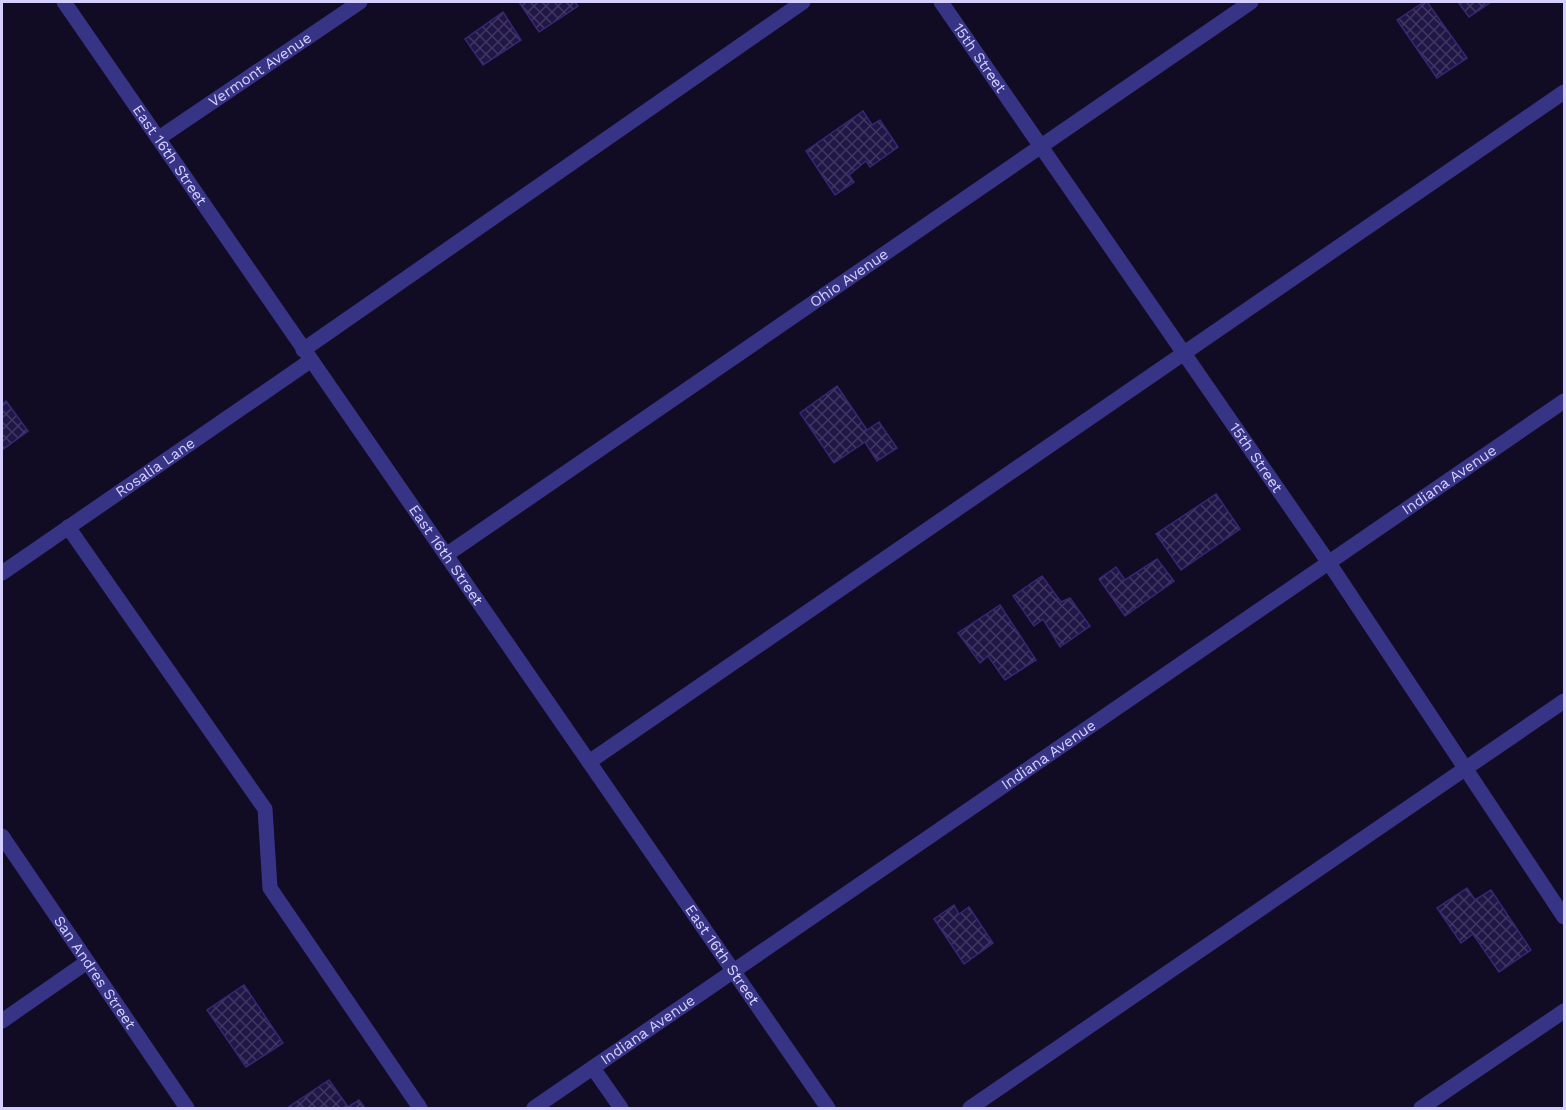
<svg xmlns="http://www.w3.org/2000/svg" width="1566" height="1110" font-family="'Work Sans',sans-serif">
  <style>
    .building { fill: url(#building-cross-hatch); stroke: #372774; stroke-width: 1.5 }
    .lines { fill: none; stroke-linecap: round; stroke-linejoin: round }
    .service { stroke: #373486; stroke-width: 15 }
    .minor { stroke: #373486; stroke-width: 15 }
    .tertiary { stroke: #373486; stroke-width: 15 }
    .labels { text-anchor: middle; stroke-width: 6; stroke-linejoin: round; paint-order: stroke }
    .street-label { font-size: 15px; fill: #d5cfff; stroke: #110c24 }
  </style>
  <defs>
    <pattern id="building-cross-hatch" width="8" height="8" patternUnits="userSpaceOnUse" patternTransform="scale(1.5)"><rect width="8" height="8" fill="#211746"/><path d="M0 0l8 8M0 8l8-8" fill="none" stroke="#403862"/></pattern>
  </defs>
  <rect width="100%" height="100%" fill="#110c24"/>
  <g class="building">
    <polygon points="519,2 575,2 578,6 539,32"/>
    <polygon points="1424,2 1427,2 1467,58 1437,78 1397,20"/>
    <polygon points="1458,2 1491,2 1469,17"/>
    <polygon points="503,12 521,40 483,65 465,39"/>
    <polygon points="863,111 872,125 880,120 898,147 870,167 866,161 849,175 854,182 835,195 806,151"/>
    <polygon points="837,386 867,430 879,422 897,448 877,461 865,442 834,463 800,413"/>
    <polygon points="6,401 28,431 2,450 2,404"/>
    <polygon points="1216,494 1240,529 1181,570 1156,534"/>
    <polygon points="1157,559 1174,581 1125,616 1099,579 1116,567 1125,580"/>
    <polygon points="1042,576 1061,602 1070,598 1090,626 1060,647 1043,619 1034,626 1013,596"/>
    <polygon points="1000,605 1036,660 1005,680 988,656 980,663 958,633"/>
    <polygon points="1467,888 1475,900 1491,890 1531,950 1499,972 1473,934 1461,943 1437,908"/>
    <polygon points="954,905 959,914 969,907 993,943 964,964 934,919"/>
    <polygon points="244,985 283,1043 246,1067 207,1010"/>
    <polygon points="329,1080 348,1107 359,1100 365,1108 287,1108"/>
  </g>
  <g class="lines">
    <g class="service">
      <polyline points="303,350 803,2"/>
      <polyline points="68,527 265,809 270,888 420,1108"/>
      <polyline points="589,762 1564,92"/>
      <polyline points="593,1068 621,1108"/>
      <polyline points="970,1108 1564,701"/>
    </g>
    <g class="minor">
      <path id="s1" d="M941,2L1329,563L1564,917"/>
      <path id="s2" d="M159,138L360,2"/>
      <path id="s3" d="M446,555L1251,2"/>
      <path id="s4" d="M2,573L310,361"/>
      <path id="s5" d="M2,836L187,1108"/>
      <polyline points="2,1021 87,962"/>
      <polyline points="1421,1108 1564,1011"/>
    </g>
    <g class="tertiary">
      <path id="s6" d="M64,2L828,1108"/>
      <path id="s7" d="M534,1108L1564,401"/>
    </g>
  </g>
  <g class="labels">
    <g class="street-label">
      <text dy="5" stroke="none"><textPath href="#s1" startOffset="68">15th Street</textPath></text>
      <text dy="5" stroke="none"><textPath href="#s2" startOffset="122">Vermont Avenue</textPath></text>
      <text dy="5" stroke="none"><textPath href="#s6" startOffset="186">East 16th Street</textPath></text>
      <text dy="5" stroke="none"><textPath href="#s3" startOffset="489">Ohio Avenue</textPath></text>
      <text dy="5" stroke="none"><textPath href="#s1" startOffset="554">15th Street</textPath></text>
      <text dy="5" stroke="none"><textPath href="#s4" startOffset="186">Rosalia Lane</textPath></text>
      <text dy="5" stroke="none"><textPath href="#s7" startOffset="1110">Indiana Avenue</textPath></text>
      <text dy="5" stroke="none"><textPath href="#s6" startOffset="672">East 16th Street</textPath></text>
      <text dy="5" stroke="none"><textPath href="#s7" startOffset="624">Indiana Avenue</textPath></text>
      <text dy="5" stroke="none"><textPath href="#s6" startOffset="1158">East 16th Street</textPath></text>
      <text dy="5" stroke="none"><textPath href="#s5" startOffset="165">San Andres Street</textPath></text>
      <text dy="5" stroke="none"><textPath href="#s7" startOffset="138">Indiana Avenue</textPath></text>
    </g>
  </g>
  <rect width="1566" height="1110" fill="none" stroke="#d5cfff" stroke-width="6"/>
</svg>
